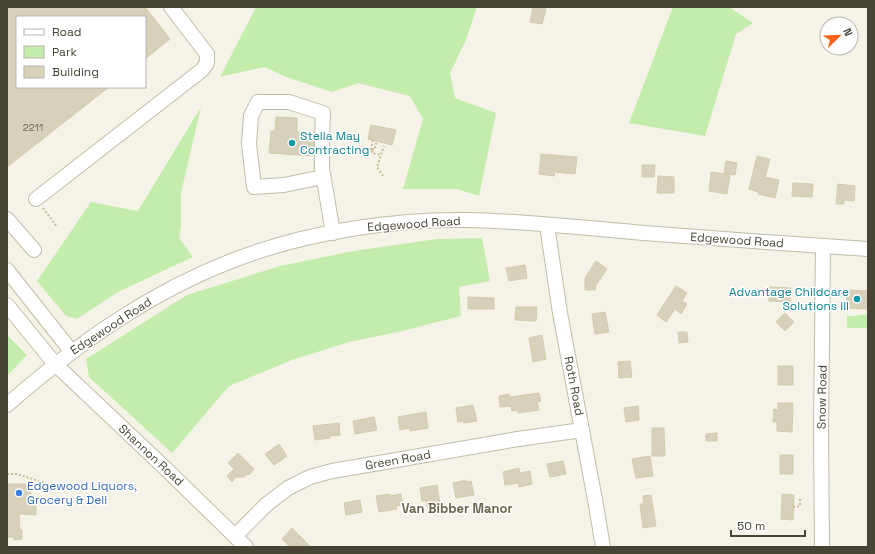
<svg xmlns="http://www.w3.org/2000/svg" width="875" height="554" font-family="'Space Grotesk',sans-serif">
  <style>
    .green { fill: #c4ecad }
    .building { fill: #d7d1bb; stroke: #d2cbae }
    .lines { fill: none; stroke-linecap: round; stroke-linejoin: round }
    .minor-casing { stroke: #c1bda9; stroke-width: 16 }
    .path { stroke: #c4bc99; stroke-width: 2; stroke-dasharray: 2 2; stroke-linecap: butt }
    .minor { stroke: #fff; stroke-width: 14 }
    .culture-dot { fill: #0f9aa8; stroke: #fff; stroke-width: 1.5 }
    .shop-dot { fill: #3f7fe0; stroke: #fff; stroke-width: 1.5 }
    .labels { text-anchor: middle; stroke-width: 3; stroke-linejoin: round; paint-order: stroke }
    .number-label { font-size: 10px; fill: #6c6756 }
    .culture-label { font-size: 12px; fill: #0d838f; stroke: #fff; text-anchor: start }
    .street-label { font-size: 12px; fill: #484435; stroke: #fff }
    .shop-label { font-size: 12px; fill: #366cbe; stroke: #fff; text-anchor: start }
    .neighbourhood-label { font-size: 13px; font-weight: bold; fill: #6c654c; stroke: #fff }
  </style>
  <rect width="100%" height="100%" fill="#f5f3e7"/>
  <g class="green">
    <polygon points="256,7 477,7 466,40 450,73 455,98 496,113 479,196 457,189 403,189 423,119 410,96 358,83 332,92 289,78 264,67 220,77"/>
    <polygon points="673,7 729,7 753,23 736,34 705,136 629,123"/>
    <polygon points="201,107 181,193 181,226 179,238 193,257 118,292 77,319 66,316 37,281 91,202 138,211"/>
    <polygon points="482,238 490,281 459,287 461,316 398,332 349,342 292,360 229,386 172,453 89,377 86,359 187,295 280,266 354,251 437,239"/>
    <polygon points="859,315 868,315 868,328 847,328 847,316 857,316"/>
    <polygon points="7,335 27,355 7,376"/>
  </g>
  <g class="building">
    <polygon points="7,7 145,7 170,39 145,59 145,17 17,17 17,87 109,87 7,167"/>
    <polygon points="533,7 546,9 542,24 530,22"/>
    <polygon points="276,117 297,118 297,132 314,133 313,156 269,153 271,131 275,131"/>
    <polygon points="371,125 396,130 392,145 368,139"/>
    <polygon points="541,154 577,157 575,174 555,172 554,176 539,174"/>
    <polygon points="757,156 770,159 765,177 779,180 775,198 758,194 758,192 749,189"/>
    <polygon points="726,161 737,163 735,175 724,173"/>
    <polygon points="642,165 655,165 654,177 642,177"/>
    <polygon points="711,172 730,175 727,194 709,191"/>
    <polygon points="658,176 674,177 674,193 657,193"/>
    <polygon points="793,183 813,184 812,197 792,196"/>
    <polygon points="838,184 855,186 854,201 844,200 844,204 836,204"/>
    <polygon points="596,261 607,269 596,285 595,290 585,290 585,278"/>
    <polygon points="525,265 527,278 509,281 506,268"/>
    <polygon points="676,286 687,293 682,301 687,304 681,314 676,310 676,308 666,322 657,315"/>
    <polygon points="769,287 791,288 790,302 769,301"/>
    <polygon points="847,290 868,291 868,309 846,308"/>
    <polygon points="468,297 494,298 494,309 468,309"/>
    <polygon points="516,307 537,307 536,321 515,320"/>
    <polygon points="605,312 609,332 595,334 592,314"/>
    <polygon points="785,313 794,322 785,331 776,322"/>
    <polygon points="678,332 687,332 688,342 679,343"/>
    <polygon points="542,335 546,359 533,362 529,338"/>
    <polygon points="630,361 632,377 619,378 618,362"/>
    <rect x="778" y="366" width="15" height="19"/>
    <polygon points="539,393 541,401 537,402 539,410 518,413 518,410 512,411 511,406 500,407 499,396 509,394 510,397"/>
    <polygon points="778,403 793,403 792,432 777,431 777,422 773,422 774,409 778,410"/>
    <polygon points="473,405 477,421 464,423 463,421 458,422 456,408"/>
    <polygon points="638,406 639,420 626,422 624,408"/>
    <polygon points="426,412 428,428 410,431 410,428 400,430 398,417"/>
    <polygon points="374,417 377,430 355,434 353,421"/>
    <polygon points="339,423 340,435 330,436 330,438 315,440 313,426"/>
    <polygon points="652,428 664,428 665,456 652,456"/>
    <polygon points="717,433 717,441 706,441 706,434"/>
    <polygon points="279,444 287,456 274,465 265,454"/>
    <polygon points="238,453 254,469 249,475 248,474 244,477 236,477 232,482 227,476 234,469 228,463"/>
    <rect x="780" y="455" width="13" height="19"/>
    <polygon points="650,456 653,476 636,478 632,459"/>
    <polygon points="563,461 566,474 550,477 547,464"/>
    <polygon points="519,468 520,473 530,471 532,484 519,487 518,483 505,485 503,472"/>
    <polygon points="466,480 466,482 471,481 474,495 456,498 453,483"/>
    <polygon points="7,484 31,484 31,501 36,501 36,515 19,514 20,530 22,530 22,539 14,540 14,537 7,537"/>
    <polygon points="437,485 440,505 427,507 426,501 422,501 420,488"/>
    <polygon points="390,494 390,496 401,494 403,505 396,506 397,509 379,512 376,496"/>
    <polygon points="782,494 794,495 793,520 781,519"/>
    <polygon points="651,495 656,526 643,528 640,504 644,504 643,496"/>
    <polygon points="360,500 362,512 346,515 344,503"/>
    <polygon points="292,528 311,547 290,547 282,539"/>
  </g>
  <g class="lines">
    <defs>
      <g id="minor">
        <polyline points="323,177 284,185 254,187 249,144 251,116 258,102 289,102 323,113 322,140 322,168 333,233"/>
        <polyline points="36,199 202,70 207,63 207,54 171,7"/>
        <polyline points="7,219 34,250"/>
        <polyline points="547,225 560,313 596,505 603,547"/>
        <polyline points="7,270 71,351"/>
        <polyline points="7,305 55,364 166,469 246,547"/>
        <path d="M7,405C78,343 152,290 242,257C310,232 393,219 466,220C526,221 585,228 644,233C719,239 793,244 868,249"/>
        <polyline points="235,536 267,504 288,488 310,477 332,471 379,463 518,439 582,430"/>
        <polyline points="822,547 821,432 823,246"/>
      </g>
    </defs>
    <use href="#minor" class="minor-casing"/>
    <g class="path">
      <polyline points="373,140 371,149 372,149 372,153 381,155"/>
      <polyline points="372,149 374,150 377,141"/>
      <polyline points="383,176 377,167 384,146"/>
      <polyline points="43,208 57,227"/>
      <polyline points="7,474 17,474 48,484 52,493"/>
      <polyline points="793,507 800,506 800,498"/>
    </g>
    <use href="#minor" class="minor"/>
  </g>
  <g class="culture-dot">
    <circle cx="292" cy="143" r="4"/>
    <circle cx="857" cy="299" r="4"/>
  </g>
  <circle class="shop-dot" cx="19" cy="493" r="4"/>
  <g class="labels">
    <g class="number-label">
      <text x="33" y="131">2211</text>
    </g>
    <g class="culture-label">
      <text x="300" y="140">Stella May<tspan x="300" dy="14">Contracting</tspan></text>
      <text x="849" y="296" text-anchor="end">Advantage Childcare<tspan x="849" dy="14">Solutions III</tspan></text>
    </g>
    <g class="street-label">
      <text transform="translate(414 224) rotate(-4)" y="4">Edgewood Road</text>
      <text transform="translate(737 240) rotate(4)" y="4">Edgewood Road</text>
      <text transform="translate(111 326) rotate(-33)" y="4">Edgewood Road</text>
      <text transform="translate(574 386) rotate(79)" y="4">Roth Road</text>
      <text transform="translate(822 397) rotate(-89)" y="4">Snow Road</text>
      <text transform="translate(151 455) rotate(43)" y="4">Shannon Road</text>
      <text transform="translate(398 460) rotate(-10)" y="4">Green Road</text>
    </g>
    <g class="shop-label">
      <text x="27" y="490">Edgewood Liquors,<tspan x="27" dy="14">Grocery &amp; Deli</tspan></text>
    </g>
    <g class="neighbourhood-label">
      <text x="457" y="513">Van Bibber Manor</text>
    </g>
  </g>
  <rect width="875" height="554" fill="none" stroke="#484435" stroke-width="16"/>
  <rect x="16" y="16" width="130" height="72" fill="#ffffff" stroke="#b6b4ae"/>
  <rect x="24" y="29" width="20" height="6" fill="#ffffff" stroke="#b6b4ae"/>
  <text x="52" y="36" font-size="12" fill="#484435">Road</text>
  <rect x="24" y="46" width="20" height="12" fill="#c4ecad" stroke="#b6b4ae"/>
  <text x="52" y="56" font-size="12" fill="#484435">Park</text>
  <rect x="24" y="66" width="20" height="12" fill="#d7d1bb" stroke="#b6b4ae"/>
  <text x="52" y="76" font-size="12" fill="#484435">Building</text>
  <g transform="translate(839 36) rotate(67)"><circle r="19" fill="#ffffff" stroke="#b6b4ae"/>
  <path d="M0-3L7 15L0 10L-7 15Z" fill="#ff6214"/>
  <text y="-6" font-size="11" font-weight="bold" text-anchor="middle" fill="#484435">N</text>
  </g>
  <path d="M731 530v6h74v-6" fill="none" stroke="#484435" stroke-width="2"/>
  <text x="737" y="530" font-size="12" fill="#484435" stroke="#ffffff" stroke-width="3" paint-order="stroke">50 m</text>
</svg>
